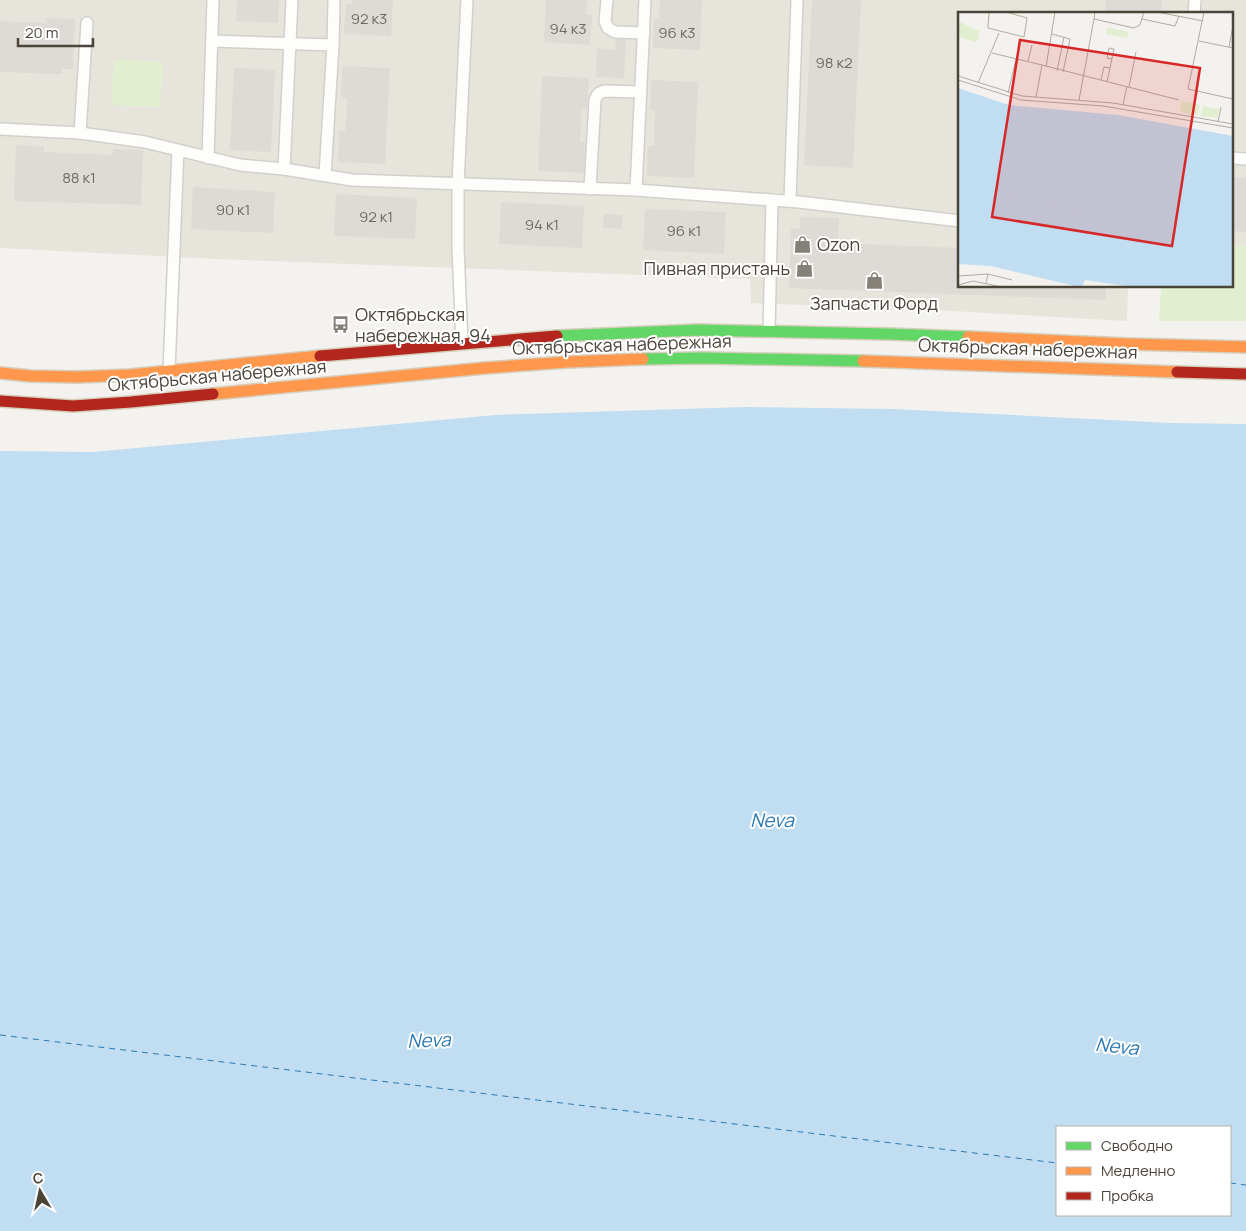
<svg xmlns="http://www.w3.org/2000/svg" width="1246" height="1231" font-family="Manrope,sans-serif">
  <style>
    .residential { fill: #e7e4dc }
    .green { fill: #e1eecf }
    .water { fill: #c0ddf1; fill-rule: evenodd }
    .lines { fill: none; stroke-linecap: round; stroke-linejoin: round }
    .ferry { stroke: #2e7ab2; stroke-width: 1; stroke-dasharray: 6 5; stroke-linecap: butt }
    .building { fill: #dedbd6 }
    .lane-casing { stroke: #d2d0cb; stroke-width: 14 }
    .fast-casing { stroke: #d6cebb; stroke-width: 14 }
    .slow-casing { stroke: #d6cebb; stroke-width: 14 }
    .jam-casing { stroke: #d6cebb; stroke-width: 14 }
    .lane { stroke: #fdfdfc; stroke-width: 11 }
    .fast { stroke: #63d668; stroke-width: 11 }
    .slow { stroke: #ff974d; stroke-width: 11 }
    .jam { stroke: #b3261e; stroke-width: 11 }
    .labels { text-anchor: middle; stroke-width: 4; stroke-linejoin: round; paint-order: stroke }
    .number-label { font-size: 15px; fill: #706a61 }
    .poi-label { font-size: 18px; fill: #4b4439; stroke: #fff; text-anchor: start }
    .street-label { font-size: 18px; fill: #4b4439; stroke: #fff }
    .water-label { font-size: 19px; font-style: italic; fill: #2e7ab2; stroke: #fff }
    .inset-river { fill: none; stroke: #c0ddf1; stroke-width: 2.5 }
    .inset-road { fill: none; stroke: #b0aca6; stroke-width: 1 }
    .view { fill: #d62828; fill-opacity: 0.15; stroke: #d62828; stroke-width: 2.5 }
    .inset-edge { fill: none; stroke: #4b4439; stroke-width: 2.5 }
  </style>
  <rect width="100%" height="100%" fill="#f4f2ee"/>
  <polygon class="residential" points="0,0 1246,0 1246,249 1232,248 1232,14 960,14 960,286 1128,286 1127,321 918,309 751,303 750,279 217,259 0,248"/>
  <g class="green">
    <polygon points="114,59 163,62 160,107 111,105"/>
    <polygon points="1232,245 1246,246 1246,321 1159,321 1161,286 1232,286"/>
  </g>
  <path class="water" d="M746,407L893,409L1170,423L1246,424V1231H0V451L93,452L495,415ZM1057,1127H1230V1215H1057Z"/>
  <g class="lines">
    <g class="ferry">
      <polyline points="0,1035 1057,1163"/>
      <polyline points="1230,1183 1246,1185"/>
    </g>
  </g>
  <g class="building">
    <polygon points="237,0 279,0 278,23 236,21"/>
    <polygon points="352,0 393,0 391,36 344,34 346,3 352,4"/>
    <polygon points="546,0 587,0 586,14 592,15 590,45 544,42"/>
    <polygon points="660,0 702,0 700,50 653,48 654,17 659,18"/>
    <polygon points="812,0 861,0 853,168 804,165"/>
    <polygon points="1106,0 1162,0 1161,14 1105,14"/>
    <polygon points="46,18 75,19 73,69 62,69 62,74 0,72 0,21 46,23"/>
    <polygon points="616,36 626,37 624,78 596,77 597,48 615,50"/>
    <polygon points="342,66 390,68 385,164 338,162 339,131 345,131 346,124 347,98 341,97"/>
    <polygon points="234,68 275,70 271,152 230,150"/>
    <polygon points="542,76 589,78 587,109 581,108 581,118 580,142 585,142 584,173 538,171"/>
    <polygon points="651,80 698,82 694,178 647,176 648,146 654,146 655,111 650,110"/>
    <polygon points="16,145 44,147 44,152 113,155 113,149 143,150 141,205 14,201"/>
    <polygon points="1232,177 1246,178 1246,232 1232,231"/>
    <polygon points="193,187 275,192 273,233 191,229"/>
    <polygon points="336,194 417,198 415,239 334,236"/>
    <polygon points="501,202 584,206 582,248 499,244"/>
    <polygon points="645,209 726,212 724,254 643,250"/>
    <polygon points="604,214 623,215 622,229 603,228"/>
    <polygon points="800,217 839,218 838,243 960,248 960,286 1106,286 1106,300 789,288 791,228 800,229"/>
  </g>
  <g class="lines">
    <defs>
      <g id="lane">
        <polyline points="607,0 605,21 608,28 615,32 644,33"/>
        <polyline points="1194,14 1195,0"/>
        <polyline points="212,41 333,45"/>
        <polyline points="0,129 80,133 145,142 178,150"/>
        <polyline points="80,133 87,23"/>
        <polyline points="208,158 213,0"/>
        <polyline points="1232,158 1246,159"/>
        <polyline points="284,169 292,0"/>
        <polyline points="325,175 333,45 334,0"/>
        <polyline points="590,189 595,100 598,94 604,91 641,92"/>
        <polyline points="636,190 645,0"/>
        <polyline points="790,201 797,0"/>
        <polyline points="769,331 772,200"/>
        <polyline points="462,343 458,248 458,183 467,0"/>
        <polyline points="169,371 178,150 240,165 284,169 352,180 636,190 799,202 960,221"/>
      </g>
      <g id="fast">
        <polyline points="557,336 698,330 888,334 968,337"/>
        <polyline points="643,359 703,358 863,361"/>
      </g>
      <g id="slow">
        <polyline points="968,337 1127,344 1246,347"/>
        <polyline points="863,361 1177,372"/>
        <polyline points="0,373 30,376 77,377 130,375 320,356"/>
        <polyline points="213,394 485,368 567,362 643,359"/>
      </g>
      <g id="jam">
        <polyline points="320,356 557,336"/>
        <polyline points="1177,372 1246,374"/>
        <polyline points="0,401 73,406 131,402 213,394"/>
      </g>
    </defs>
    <use href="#lane" class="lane-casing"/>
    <use href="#fast" class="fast-casing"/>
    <use href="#slow" class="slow-casing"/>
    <use href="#jam" class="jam-casing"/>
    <use href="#lane" class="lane"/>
    <use href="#fast" class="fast"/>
    <use href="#slow" class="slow"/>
    <use href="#jam" class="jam"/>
  </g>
  <defs>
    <symbol id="shop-bare" viewBox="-9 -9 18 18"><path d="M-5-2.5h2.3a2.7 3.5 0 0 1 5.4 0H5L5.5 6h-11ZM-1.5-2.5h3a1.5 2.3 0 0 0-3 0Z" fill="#868178" stroke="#fff" stroke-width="2.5" paint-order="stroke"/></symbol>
    <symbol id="bus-bare" viewBox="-9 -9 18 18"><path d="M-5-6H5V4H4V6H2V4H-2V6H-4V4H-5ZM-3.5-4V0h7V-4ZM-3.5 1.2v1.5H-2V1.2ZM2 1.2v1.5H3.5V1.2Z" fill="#868178" stroke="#fff" stroke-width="2.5" paint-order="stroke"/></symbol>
  </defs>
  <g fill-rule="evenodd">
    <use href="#shop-bare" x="790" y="232" width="25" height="25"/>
    <use href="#shop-bare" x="792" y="256" width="25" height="25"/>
    <use href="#shop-bare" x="862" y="268" width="25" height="25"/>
    <use href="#bus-bare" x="328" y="312" width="25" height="25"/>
  </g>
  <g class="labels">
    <g class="number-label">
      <text x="369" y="24">92 к3</text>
      <text x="568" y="34">94 к3</text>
      <text x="677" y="38">96 к3</text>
      <text x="834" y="68">98 к2</text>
      <text x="79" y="183">88 к1</text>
      <text x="233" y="215">90 к1</text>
      <text x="376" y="222">92 к1</text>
      <text x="542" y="230">94 к1</text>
      <text x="684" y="236">96 к1</text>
    </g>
    <g class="poi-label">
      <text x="817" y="251">Ozon</text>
      <text x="790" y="275" text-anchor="end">Пивная пристань</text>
      <text x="874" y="310" text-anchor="middle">Запчасти Форд</text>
      <text x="355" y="321">Октябрьская<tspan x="355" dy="21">набережная, 94</tspan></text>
    </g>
    <g class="street-label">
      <text transform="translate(622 345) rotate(-2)" y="6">Октябрьская набережная</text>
      <text transform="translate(1028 349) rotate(2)" y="6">Октябрьская набережная</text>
      <text transform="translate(217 376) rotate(-5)" y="6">Октябрьская набережная</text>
    </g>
    <g class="water-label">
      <text x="772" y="827">Neva</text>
      <text transform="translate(429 1040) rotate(-2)" y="7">Neva</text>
      <text transform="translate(1117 1046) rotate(6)" y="7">Neva</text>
    </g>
  </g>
  <g transform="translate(958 12)">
    <rect width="275" height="275" fill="#f4f2ee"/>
    <path d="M0,9L21,19L20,28L16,30L0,24ZM149,15L171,20L169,26L148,22ZM224,89L242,93L240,103L222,100ZM245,94L261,97L259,106L243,104Z" fill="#e1eecf"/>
    <path d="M0,76L51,93L160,103L275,124V275H174L127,268L124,275H121L33,254L0,252Z" fill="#c0ddf1"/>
    <path class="inset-river" d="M0,166L275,244"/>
    <path class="inset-road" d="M31,0L30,16L66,25L69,6L48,0M137,0L136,7L176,16L182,13L186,0M199,0L245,9M246,0L230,77L275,87M184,7L217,14L221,4M94,22L112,27L105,60M241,29L275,36M271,35L275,14M34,41L84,53M70,49L74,33M88,55L97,0M99,59L106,25M0,64L64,84L155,91L275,112M0,68L63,88L145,94L275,116M143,68L146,55L152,56M149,70L156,37L151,36L149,46L154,47M20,71L41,21M171,75L178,40M50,81L60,39M78,85L84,53L221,88M121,88L136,7M165,93L169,74M260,110L263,95M30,262L54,268M0,264L30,262L28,271M0,273L15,269L44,275"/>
    <path class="view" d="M62,28L242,56L214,234L34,205Z"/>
    <rect width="275" height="275" class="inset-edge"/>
  </g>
  <rect x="1056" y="1126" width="175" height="90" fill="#ffffff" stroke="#b7b4b0"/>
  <rect x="1066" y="1142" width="25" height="8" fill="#63d668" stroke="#b7b4b0"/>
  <text x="1101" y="1151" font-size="15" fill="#4b4439">Свободно</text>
  <rect x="1066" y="1167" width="25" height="8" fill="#ff974d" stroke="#b7b4b0"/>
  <text x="1101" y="1176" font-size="15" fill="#4b4439">Медленно</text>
  <rect x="1066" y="1192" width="25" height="8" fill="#b3261e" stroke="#b7b4b0"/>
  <text x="1101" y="1201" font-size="15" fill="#4b4439">Пробка</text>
  <g transform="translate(40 1191) rotate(351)" stroke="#ffffff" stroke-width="4" paint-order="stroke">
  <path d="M0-4L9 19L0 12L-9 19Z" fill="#4b4439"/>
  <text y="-8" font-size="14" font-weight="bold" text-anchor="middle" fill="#4b4439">С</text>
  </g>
  <path d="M18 38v8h75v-8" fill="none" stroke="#4b4439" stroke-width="2.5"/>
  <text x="25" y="38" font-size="15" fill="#4b4439" stroke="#ffffff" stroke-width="4" paint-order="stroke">20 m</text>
</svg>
